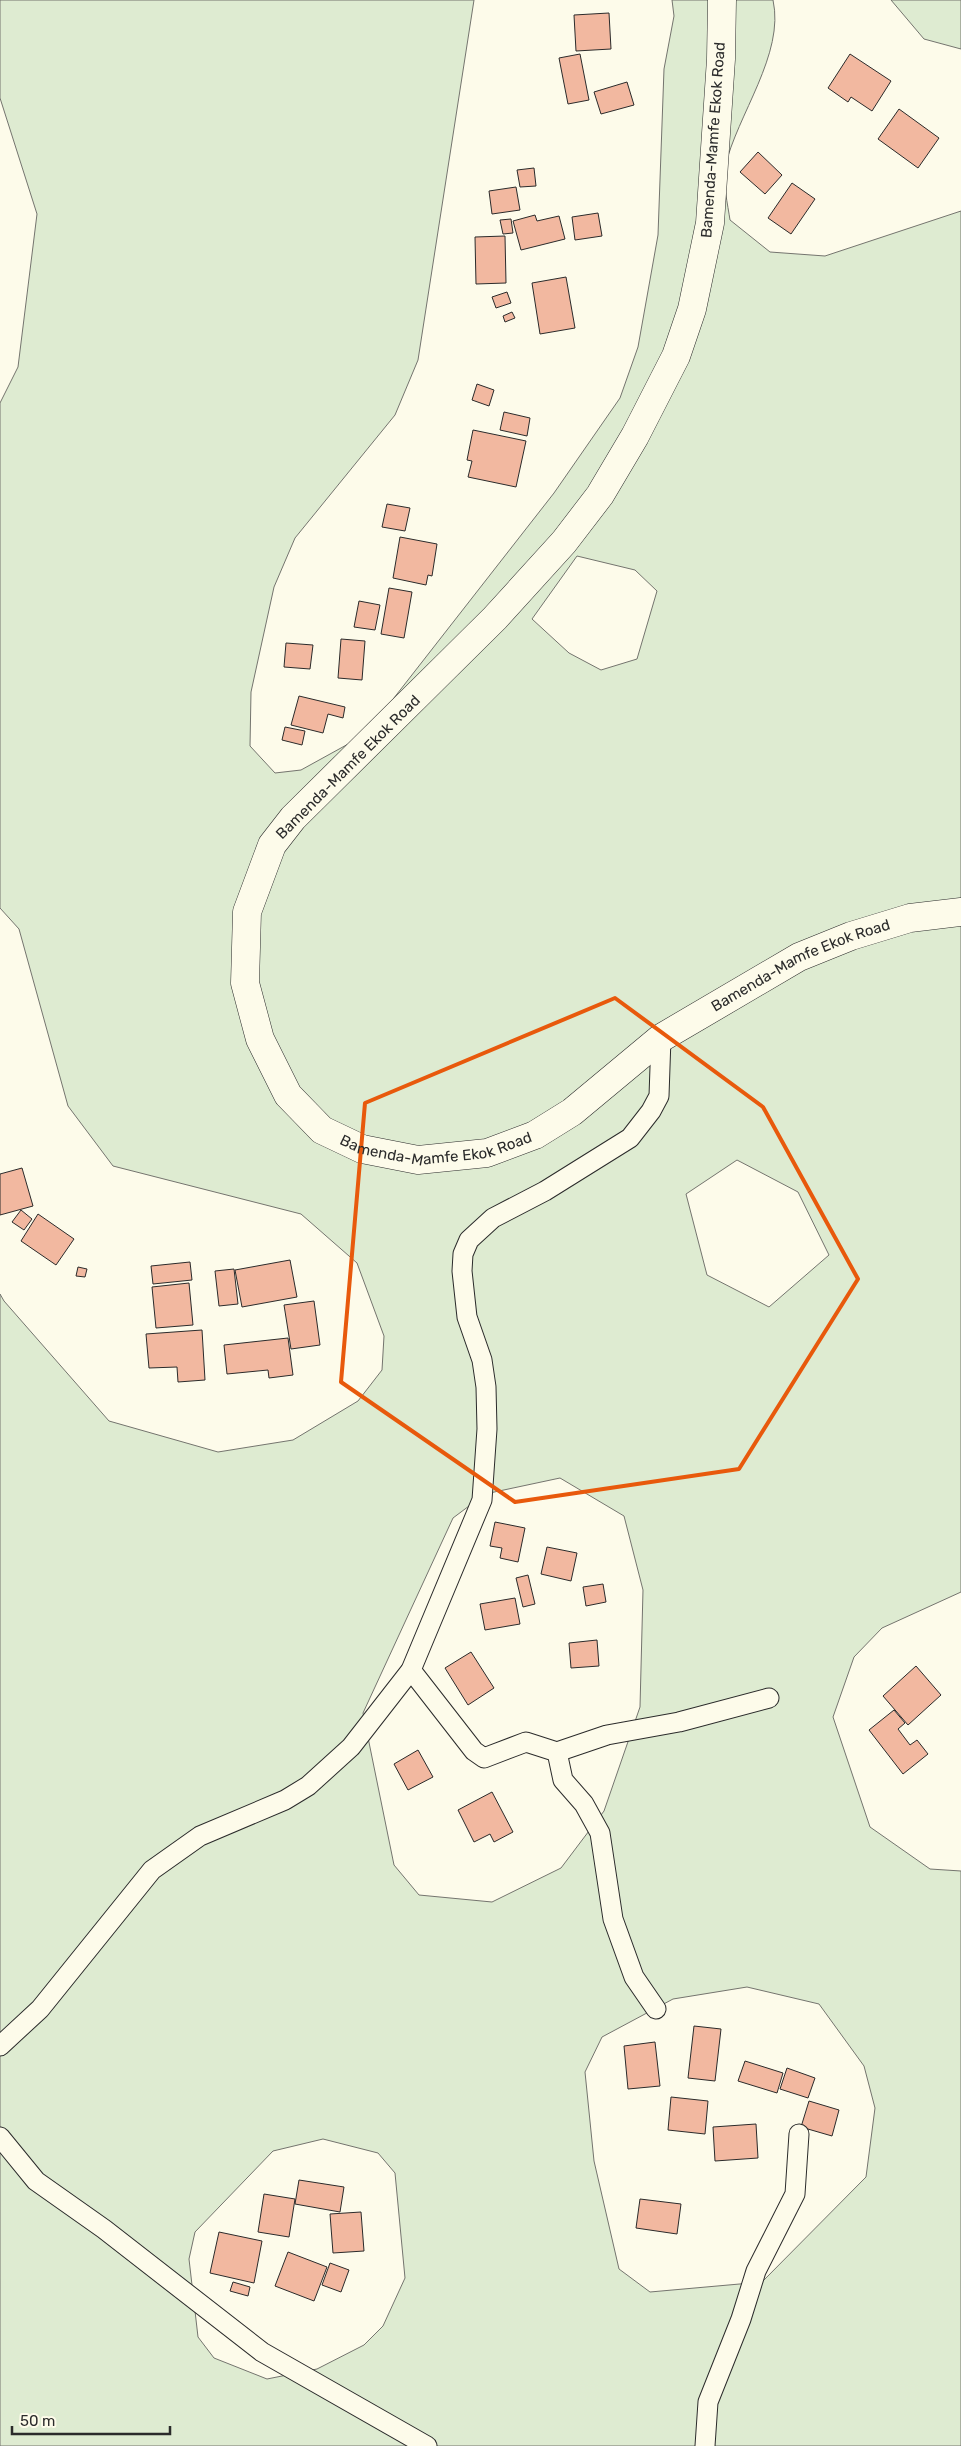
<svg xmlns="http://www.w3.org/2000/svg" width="961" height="2446" font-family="Rubik,sans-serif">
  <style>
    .green { fill: #deebd1; stroke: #74746e; fill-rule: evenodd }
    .building { fill: #f2b8a0; stroke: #2b2b2b }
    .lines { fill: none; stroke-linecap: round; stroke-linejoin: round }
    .street-casing { stroke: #2b2b2b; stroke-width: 21 }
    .highway-casing { stroke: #2b2b2b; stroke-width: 29 }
    .street { stroke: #fdfbea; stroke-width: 19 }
    .highway { stroke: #fdfbea; stroke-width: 28 }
    .marked { fill: none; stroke: #e8590c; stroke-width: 4; stroke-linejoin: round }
    .labels { text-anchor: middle; stroke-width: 4; stroke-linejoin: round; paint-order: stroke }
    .street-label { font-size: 15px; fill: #2b2b2b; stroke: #fdfbea }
  </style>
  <rect width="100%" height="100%" fill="#fdfbea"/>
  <g class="green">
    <path d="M0,0H474L418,360L395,415L295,538L274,587L251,692L250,746L275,773L301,770L350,743L390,703L554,493L620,398L638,347L658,235L664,69L674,16L672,0H773C785,54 737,115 725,167C722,179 728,206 730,220L770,252L825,256L961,211V1592L882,1628L854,1657L833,1717L870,1827L930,1869L961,1871V2446H0V1294L4,1301L109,1421L218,1452L293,1440L358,1401L382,1370L384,1336L357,1263L301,1214L113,1166L68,1106L19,929L0,908V403L18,367L37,214L0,98ZM577,556L635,570L657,591L637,659L601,670L569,653L532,619ZM737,1160L798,1192L829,1255L769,1307L707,1275L686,1194ZM560,1478L624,1516L643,1590L640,1707L604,1811L561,1868L492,1902L419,1895L394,1865L363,1713L453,1518L485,1494ZM747,1987L819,2004L864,2066L875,2108L866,2177L762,2282L650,2292L619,2269L594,2161L585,2072L602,2037L673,1999ZM323,2139L378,2153L395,2173L405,2278L383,2326L364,2345L317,2369L267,2379L214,2358L198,2337L189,2259L195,2232L273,2151Z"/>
    <polygon points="891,0 961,0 961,49 924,39"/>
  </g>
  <g class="building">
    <polygon points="609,13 611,49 576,51 574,15"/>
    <polygon points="580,54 589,100 568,104 559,58"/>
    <polygon points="850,54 891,81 872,111 851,97 848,102 828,88"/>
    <polygon points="627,82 634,105 601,114 594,92"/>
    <polygon points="899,109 939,138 918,168 878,139"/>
    <polygon points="758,152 782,175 765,194 740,172"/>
    <polygon points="534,168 536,186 520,187 517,170"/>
    <polygon points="792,183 815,199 791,234 768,218"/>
    <polygon points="516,187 520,210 492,214 489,191"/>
    <polygon points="598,213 602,236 575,240 572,217"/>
    <polygon points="535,215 537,221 559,216 565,239 521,250 513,221"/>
    <polygon points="511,219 513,233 503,234 500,220"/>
    <polygon points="505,236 506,283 476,284 475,237"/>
    <polygon points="566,277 575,328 540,334 532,283"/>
    <polygon points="507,292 511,303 496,308 492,297"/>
    <polygon points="512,312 515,318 505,322 503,316"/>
    <polygon points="477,384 494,390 489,406 472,400"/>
    <polygon points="504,412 530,418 527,436 500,430"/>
    <polygon points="473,430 526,441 516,487 468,477 472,461 467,460"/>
    <polygon points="387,504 410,508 405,531 382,527"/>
    <polygon points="400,537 437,544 432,576 428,575 426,585 393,578"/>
    <polygon points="389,588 412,592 404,638 381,634"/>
    <polygon points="359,601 380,605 375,630 354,627"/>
    <polygon points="341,639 365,641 362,680 338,678"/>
    <polygon points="286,643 313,645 310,669 284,667"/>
    <polygon points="299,696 345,707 343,718 328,714 323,733 291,725"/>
    <polygon points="285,727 305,731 302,745 282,740"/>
    <polygon points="22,1168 33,1206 0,1215 0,1174"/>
    <polygon points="21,1210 32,1219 24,1230 12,1222"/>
    <polygon points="38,1214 74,1239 56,1265 21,1241"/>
    <polygon points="290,1260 297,1297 242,1307 235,1270"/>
    <polygon points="190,1262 192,1280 153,1284 151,1266"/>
    <polygon points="78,1267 87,1269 85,1277 76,1276"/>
    <polygon points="234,1269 238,1304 219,1306 215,1271"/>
    <polygon points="189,1283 193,1325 156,1328 152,1287"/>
    <polygon points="314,1301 320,1345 291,1349 284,1305"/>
    <polygon points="202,1330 205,1380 178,1382 177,1367 149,1368 146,1334"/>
    <polygon points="288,1338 293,1375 269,1378 268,1370 227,1374 224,1345"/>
    <polygon points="495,1522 525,1528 518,1562 500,1558 502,1548 490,1546"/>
    <polygon points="547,1547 577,1553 571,1581 541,1574"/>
    <polygon points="528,1575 535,1604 523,1607 516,1578"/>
    <polygon points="603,1584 606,1602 586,1606 583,1587"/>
    <polygon points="515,1598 520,1624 485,1630 480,1604"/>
    <polygon points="597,1640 599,1666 571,1668 569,1643"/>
    <polygon points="471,1652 494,1688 468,1705 445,1668"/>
    <polygon points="916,1666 941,1695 908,1725 883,1696"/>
    <polygon points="894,1710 905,1723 898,1729 910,1745 917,1740 928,1754 903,1774 869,1730"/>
    <polygon points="418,1750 433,1777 408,1790 394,1764"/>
    <polygon points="492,1792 513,1832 494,1842 490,1834 474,1842 458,1810"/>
    <polygon points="694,2026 721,2029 715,2081 688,2078"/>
    <polygon points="655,2042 660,2086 628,2089 624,2046"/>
    <polygon points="745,2061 783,2073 777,2093 738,2081"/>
    <polygon points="787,2068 815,2078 808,2098 780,2089"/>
    <polygon points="671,2097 708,2101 705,2134 668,2130"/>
    <polygon points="809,2101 839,2110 832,2136 801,2127"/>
    <polygon points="756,2124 758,2158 715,2161 713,2127"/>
    <polygon points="299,2180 344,2187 340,2212 295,2204"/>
    <polygon points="264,2194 295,2199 289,2237 258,2232"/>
    <polygon points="640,2199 681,2204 677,2234 636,2228"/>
    <polygon points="361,2212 364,2251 333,2253 330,2214"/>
    <polygon points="219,2232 262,2241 254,2283 210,2273"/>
    <polygon points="288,2252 327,2267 314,2301 275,2286"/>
    <polygon points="330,2263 349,2270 341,2292 322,2285"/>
    <polygon points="233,2282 250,2287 248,2296 230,2291"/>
  </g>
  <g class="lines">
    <defs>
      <g id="street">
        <polyline points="411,1670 474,1751 484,1758 526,1742 557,1752 563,1780 584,1804 600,1833 613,1919 634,1977 656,2009"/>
        <polyline points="557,1752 607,1735 679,1722 769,1698"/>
        <polyline points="0,2046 40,2009 152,1870 200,1836 285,1800 308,1786 351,1747 411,1670 482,1500 487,1429 486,1387 482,1360 467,1317 462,1271 463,1254 469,1240 493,1218 545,1191 630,1138 651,1111 659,1096 661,1038"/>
        <polyline points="0,2137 36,2181 104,2229 262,2352 427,2446"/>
        <polyline points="705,2446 708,2402 741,2319 756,2271 795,2194 799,2134"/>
      </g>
      <g id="highway">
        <path id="s1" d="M722,0L721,59L710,223L692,309L676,356L635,436L600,495L564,542L495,618L293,818L272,845L247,912L245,983L260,1039L288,1095L322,1130L362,1149L418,1160L487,1153L535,1135L572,1112L661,1038L799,957L851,936L910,918L961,912"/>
      </g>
    </defs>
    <use href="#street" class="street-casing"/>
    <use href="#highway" class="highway-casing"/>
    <use href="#street" class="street"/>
    <use href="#highway" class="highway"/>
  </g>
  <path class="marked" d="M615,998L763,1107L858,1279L739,1469L515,1502L341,1382L365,1103Z"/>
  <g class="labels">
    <g class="street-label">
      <text transform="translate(713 140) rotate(-86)" y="5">Bamenda-Mamfe Ekok Road</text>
      <text transform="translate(348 767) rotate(-45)" y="5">Bamenda-Mamfe Ekok Road</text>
      <text dy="5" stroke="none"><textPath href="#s1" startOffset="1851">Bamenda-Mamfe Ekok Road</textPath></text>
      <text dy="5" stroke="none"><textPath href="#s1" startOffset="1431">Bamenda-Mamfe Ekok Road</textPath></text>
    </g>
  </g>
  <path d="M12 2426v8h158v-8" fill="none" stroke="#2b2b2b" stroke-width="2.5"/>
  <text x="20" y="2426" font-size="15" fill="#2b2b2b" stroke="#fdfbea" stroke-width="4" paint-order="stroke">50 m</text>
</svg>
